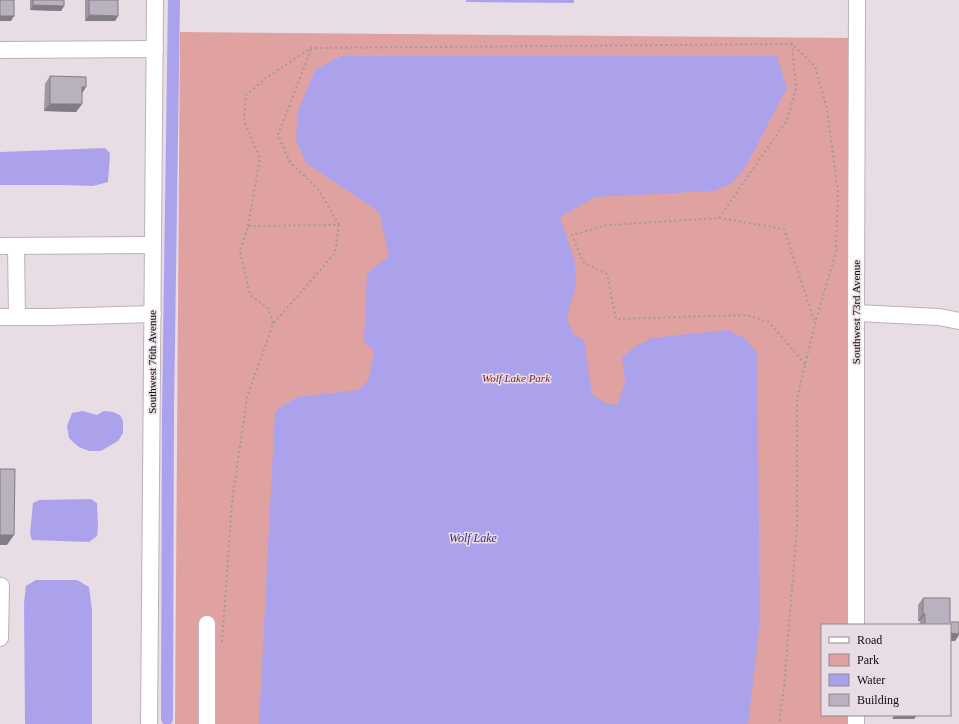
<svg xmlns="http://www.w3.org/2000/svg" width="959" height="724" font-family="'Times New Roman',serif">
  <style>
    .green { fill: #e0a1a1 }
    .water { fill: #aca2ec }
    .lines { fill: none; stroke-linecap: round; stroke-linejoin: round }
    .canal { stroke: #aca2ec; stroke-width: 12 }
    .minor-casing { stroke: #bdb1ba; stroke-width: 18 }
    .path { stroke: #a299a0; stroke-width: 2; stroke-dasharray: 2 3; stroke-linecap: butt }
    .minor { stroke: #fff; stroke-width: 16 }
    .wall { fill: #9f98a3 }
    .shaded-wall { fill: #827c84 }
    .building { fill: #b9b1bd; stroke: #827c84 }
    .labels { text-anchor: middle; stroke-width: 3; stroke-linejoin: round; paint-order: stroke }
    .street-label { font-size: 11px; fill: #100c0f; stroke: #e8dce5 }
    .park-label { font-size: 11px; font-style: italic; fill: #841e2b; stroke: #e8dce5 }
    .water-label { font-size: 12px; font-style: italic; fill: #3e277c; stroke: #e8dce5 }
  </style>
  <rect width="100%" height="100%" fill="#e8dce5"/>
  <polygon class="green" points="180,32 857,38 853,625 822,625 822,715 852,715 852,724 175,724"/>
  <g class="water">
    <polygon points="466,0 574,0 574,3 466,2"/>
    <polygon points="341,56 777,56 787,88 745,168 731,184 713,191 595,197 560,217 575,262 576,287 569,308 567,319 574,335 584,340 592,394 605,403 617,405 625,382 622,357 636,346 651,338 727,330 745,338 757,353 760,623 748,724 259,724 275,411 297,397 359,390 369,379 374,351 364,342 367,273 389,256 379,212 306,163 296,140 298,111 315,70"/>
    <polygon points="105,148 110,153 108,182 93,186 62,185 0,185 0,152"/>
    <polygon points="83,411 97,415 104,411 113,412 120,415 123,421 123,433 118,441 101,451 89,451 79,447 74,443 69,438 67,426 72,413"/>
    <polygon points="91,499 97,503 98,527 97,536 89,542 32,540 30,534 33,503 39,500"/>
    <polygon points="36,580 77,580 89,587 92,610 92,724 25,724 24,603 26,586"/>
  </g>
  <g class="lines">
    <polyline class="canal" points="167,719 168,411 174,0"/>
    <defs>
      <g id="minor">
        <polyline points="0,50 155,49"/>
        <polyline points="0,246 153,245"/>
        <polyline points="16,246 17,317"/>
        <polyline points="856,313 939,317 959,321"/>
        <polyline points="0,317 50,317 153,314"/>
        <polyline points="0,586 1,586 0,638"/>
        <polyline points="856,625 856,313 857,0"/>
        <polyline points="856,715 856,724"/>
        <polyline points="149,724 155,0"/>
        <polyline points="207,724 207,624"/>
      </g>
    </defs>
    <use href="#minor" class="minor-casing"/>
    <g class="path">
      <polyline points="311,49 278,135 290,162 319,190 339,225"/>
      <polyline points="719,218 787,120 796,88 792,44"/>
      <polyline points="248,226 260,158 244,121 246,95 266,78 311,48 792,44 815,66 827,109 838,192 836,252 815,323 797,399 797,526 784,687 779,724"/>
      <polyline points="805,364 769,322 746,315 616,319 607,274 583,262 572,235 608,225 719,218 784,229 815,323"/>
      <polyline points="222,642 232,502 247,397 273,324 335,253 339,225 248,226 240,251 250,295 269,309 273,324"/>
    </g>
    <use href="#minor" class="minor"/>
  </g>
  <g class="wall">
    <polygon points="30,0 64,0 64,6 61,11 30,10"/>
    <polygon points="85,0 118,0 118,16 115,21 85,21"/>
    <polygon points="50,76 82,93 82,104 76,112 44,111 45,84"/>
    <polygon points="923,598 950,622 955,641 950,625 919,625 920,621 918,621 918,605"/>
  </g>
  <g class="shaded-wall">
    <polygon points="33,5 64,6 61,11 30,10"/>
    <polygon points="89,15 118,16 115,21 85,21"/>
    <polygon points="0,16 14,16 11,21 0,21"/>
    <polygon points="82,87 86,87 81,95"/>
    <polygon points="50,104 82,104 76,112 44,111"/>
    <polygon points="0,535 14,535 7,545 0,545"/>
    <polygon points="923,614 925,614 920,621 918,621"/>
    <polygon points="950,633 959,634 959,635 955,641 950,641"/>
    <polygon points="895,715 917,715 914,719 892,719"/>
  </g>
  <g class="building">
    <rect x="0" y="0" width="14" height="16"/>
    <polygon points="33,0 64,0 64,6 33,5"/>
    <polygon points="89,0 118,0 118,16 89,15"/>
    <polygon points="50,76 86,77 86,87 82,87 82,104 50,104"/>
    <polygon points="0,469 15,469 14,535 0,535"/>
    <polygon points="923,598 950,598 950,622 959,622 959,634 950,633 950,625 925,625 925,614 923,614"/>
  </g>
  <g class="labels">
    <g class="street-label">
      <text transform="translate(856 312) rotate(-90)" y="4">Southwest 73rd Avenue</text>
      <text transform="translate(152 362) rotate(-90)" y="4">Southwest 76th Avenue</text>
    </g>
    <g class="park-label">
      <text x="516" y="382">Wolf Lake Park</text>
    </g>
    <g class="water-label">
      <text x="473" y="542">Wolf Lake</text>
    </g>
  </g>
  <rect x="821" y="624" width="130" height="92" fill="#e8dce5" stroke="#92898f"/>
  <rect x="829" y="637" width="20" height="6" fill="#ffffff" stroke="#92898f"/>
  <text x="857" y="644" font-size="12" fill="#100c0f">Road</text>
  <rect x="829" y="654" width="20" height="12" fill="#e0a1a1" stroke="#92898f"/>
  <text x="857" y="664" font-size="12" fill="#100c0f">Park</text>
  <rect x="829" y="674" width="20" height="12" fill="#aca2ec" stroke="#92898f"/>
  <text x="857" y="684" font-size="12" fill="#100c0f">Water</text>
  <rect x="829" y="694" width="20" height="12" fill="#b9b1bd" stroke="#92898f"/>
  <text x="857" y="704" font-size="12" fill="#100c0f">Building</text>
</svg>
